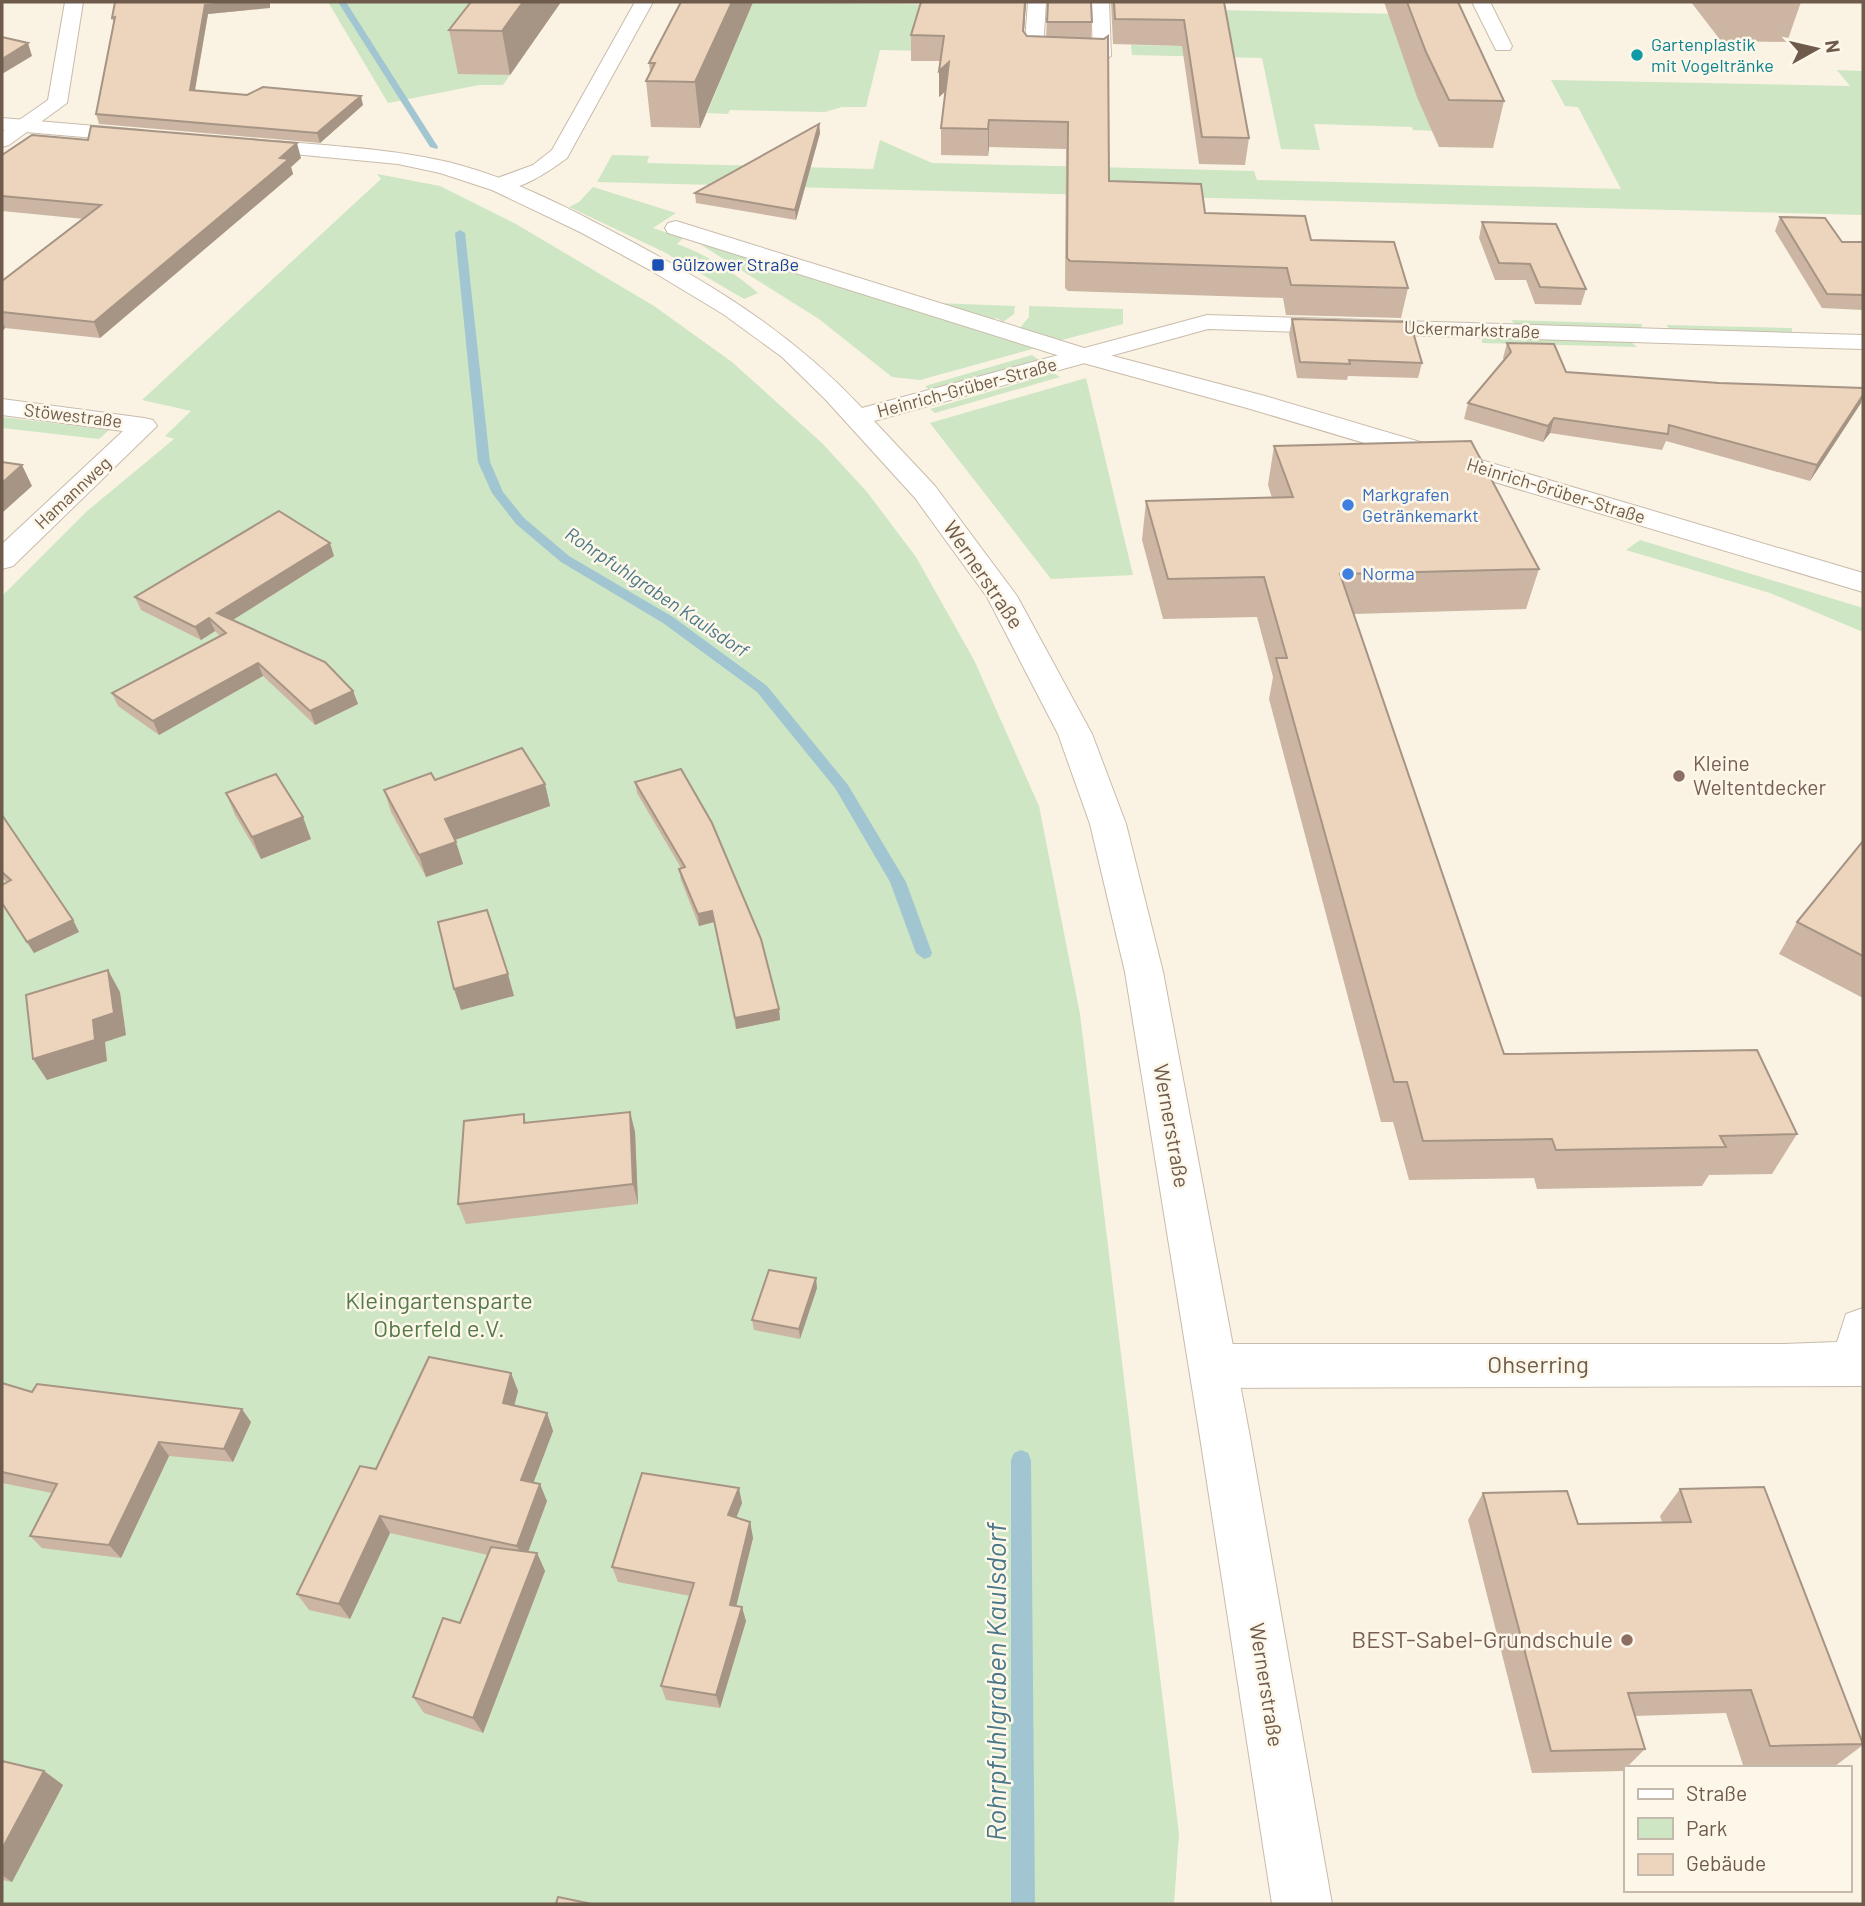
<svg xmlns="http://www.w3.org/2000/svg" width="1865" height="1906" font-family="Barlow,sans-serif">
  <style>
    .green { fill: #cee6c3 }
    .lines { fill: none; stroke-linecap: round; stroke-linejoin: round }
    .stream { fill: #a1c6d2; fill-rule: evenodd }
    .minor-casing { stroke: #c9bbab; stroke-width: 2 }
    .tertiary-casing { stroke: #c9bbab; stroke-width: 2 }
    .minor { fill: #fff; fill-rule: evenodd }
    .tertiary { fill: #fff; fill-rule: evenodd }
    .wall { fill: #ccb6a3 }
    .shaded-wall { fill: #a69484 }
    .building { fill: #edd4bd; stroke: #a69484; stroke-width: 2 }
    .culture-dot { fill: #0f9aa8; stroke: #fdf7e9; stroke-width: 2.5 }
    .transit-dot { fill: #1a4fb4; stroke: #fdf7e9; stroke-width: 2.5 }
    .shop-dot { fill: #3f7fe0; stroke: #fdf7e9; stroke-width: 2.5 }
    .education-dot { fill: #8d6e63; stroke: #fdf7e9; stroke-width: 2.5 }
    .labels { text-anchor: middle; stroke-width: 5; stroke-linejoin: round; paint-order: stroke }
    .far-culture-label { font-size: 18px; fill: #0d838f; stroke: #fdf7e9; text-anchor: start }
    .far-transit-label { font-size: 18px; fill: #164399; stroke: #fdf7e9; text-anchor: start }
    .far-street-label { font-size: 18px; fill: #6f5b4c; stroke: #fdf7e9 }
    .far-shop-label { font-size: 18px; fill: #366cbe; stroke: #fdf7e9; text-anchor: start }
    .far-water-label { font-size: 19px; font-style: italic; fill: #4b7888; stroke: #fdf7e9 }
    .street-label { font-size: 21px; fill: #6f5b4c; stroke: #fdf7e9 }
    .education-label { font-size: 21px; fill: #785e54; stroke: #fdf7e9; text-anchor: start }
    .near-park-label { font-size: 24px; fill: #537a48; stroke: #fdf7e9 }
    .near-street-label { font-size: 24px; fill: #6f5b4c; stroke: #fdf7e9 }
    .near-education-label { font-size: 24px; fill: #785e54; stroke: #fdf7e9; text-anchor: end }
    .near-water-label { font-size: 28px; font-style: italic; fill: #4b7888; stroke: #fdf7e9 }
  </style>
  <rect width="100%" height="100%" fill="#faf3e3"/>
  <g class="green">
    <polygon points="328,2 515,2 458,73 510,75 503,85 479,85 388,103"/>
    <polygon points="741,2 966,5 1012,53 880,50 866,107 842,107 825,112 730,110 728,114 707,113 717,89"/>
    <polygon points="1170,9 1400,14 1436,131 1413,130 1412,127 1314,124 1320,150 1281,149 1262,58 1132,55 1131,45 1183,46"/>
    <polygon points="1837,70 1863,71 1863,215 597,182 612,155 649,156 647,163 873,169 880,140 932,163 1254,171 1257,180 1621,189 1578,107 1565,106 1551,80 1850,86"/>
    <polygon points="377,174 440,186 516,224 654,306 732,362 822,443 867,492 916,557 974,660 1039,806 1080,1014 1179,1834 1174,1904 2,1904 2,596 86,512 174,439 165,436 191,411 142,400 381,179"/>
    <path d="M593,187L676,213L653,228L683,238L677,244C706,254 735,273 758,293L744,299L664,252L569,207L579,202Z"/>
    <polygon points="695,241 1036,348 920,380 892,377 819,319"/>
    <polygon points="935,303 1015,306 1014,314 1003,322 997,318 988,320"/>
    <polygon points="1029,306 1123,309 1123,324 1058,341 1019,329 1029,317"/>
    <polygon points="1511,320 1642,324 1641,329 1516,325"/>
    <polygon points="1666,325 1792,328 1792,333 1671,330"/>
    <polygon points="1482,337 1631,342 1637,347 1482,343"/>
    <polygon points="1032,355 1039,360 931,391 925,386"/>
    <polygon points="1054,373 1060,377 935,413 930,409"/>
    <polygon points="1086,378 1133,575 1051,579 930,423"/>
    <polygon points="2,417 109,430 99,439 2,428"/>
    <polygon points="1640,540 1863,608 1863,632 1770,593 1626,550"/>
  </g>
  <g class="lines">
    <g class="stream">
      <polygon points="338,2 346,2 438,147 437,149 430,147"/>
      <polygon points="460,230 465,233 490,462 503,492 524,518 569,556 673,617 767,686 848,785 906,882 932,953 930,957 924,959 916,953 890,882 835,788 757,692 663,623 561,562 516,524 492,493 478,462 455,233"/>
      <polygon points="1021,1450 1028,1453 1031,1460 1035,1904 1011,1904 1011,1460 1014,1453"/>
    </g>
    <defs>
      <g id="minor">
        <polygon points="65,2 83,2 67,103 9,145 2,147 2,132 48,100"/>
        <path d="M635,2H653L567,158C550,171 514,195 492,190L489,185L492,180L533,165L552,150Z"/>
        <polygon points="1028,2 1046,2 1043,50 1093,50 1091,2 1109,2 1111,56 1102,62 1026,59 1024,55"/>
        <polygon points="1472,2 1490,2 1512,46 1510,50 1496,50"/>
        <polygon points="676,221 1094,351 1265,396 1863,573 1863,592 1247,408 1076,361 668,233 665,228 668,223"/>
        <polygon points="2,399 144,418 153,420 157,426 13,566 2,569 2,544 123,431 2,415"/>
        <polygon points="1863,1308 1863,1386 1213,1388 1196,1381 1189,1366 1196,1351 1213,1344 1783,1344 1837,1342 1846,1314"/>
      </g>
      <g id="tertiary">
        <polygon points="2,118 142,130 149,132 152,136 149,140 142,142 2,130"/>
        <path d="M248,139C315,145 382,147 448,162C509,177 567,207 623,237C713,285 791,332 862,408L1207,315L1863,335V349L1208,329L874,421L935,486L1017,596L1092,734L1126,824L1163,972L1250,1437L1332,1904H1272L1200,1437L1125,972L1090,824L1058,734L987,597L915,498L825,399L782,357L723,314L650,270L580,232L492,190L440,173L398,164L241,149L238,145L241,141Z"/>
      </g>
    </defs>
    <use href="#minor" class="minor-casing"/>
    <use href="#tertiary" class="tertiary-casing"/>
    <use href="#minor" class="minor"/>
    <use href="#tertiary" class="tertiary"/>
  </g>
  <g class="wall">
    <polygon points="561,2 510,75 458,74 449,30"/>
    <polygon points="681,2 753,2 700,128 651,127 646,81 650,72 649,63"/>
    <polygon points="1026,2 1024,32 1027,36 1046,37 1048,2 1092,22 1091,38 1109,181 1205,213 1311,240 1408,288 1401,318 1286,315 1283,298 1068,291 1065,288 1066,149 989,147 988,156 941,155 941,128 945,92 939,97 939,71 941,61 911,61 911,35"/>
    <polygon points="1111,2 1224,2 1249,138 1245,165 1199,164 1182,46 1113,44"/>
    <polygon points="1384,2 1458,2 1504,101 1493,148 1439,147 1417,97"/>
    <polygon points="1691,2 1801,2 1787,42 1721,41"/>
    <polygon points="270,8 208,14 195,91 363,105 320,143 99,124 96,114 114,24 112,18"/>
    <polygon points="819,124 820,133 796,220 696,203 695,193"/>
    <polygon points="2,155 301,158 291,167 293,174 100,338 5,328 2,331 2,281 84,219 2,211"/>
    <polygon points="1780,217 1842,242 1863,242 1863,310 1822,308 1775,231"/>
    <polygon points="1482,222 1586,289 1581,305 1535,304 1526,280 1495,280 1479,238"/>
    <polygon points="1292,319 1422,363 1418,378 1348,376 1347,380 1297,378 1289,334"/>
    <polygon points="1507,343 1566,372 1861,403 1810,481 1666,441 1662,450 1550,433 1543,442 1464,419 1468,403 1504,360 1503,358"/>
    <polygon points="1274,446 1539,569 1526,609 1354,614 1504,1054 1797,1134 1772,1174 1709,1175 1702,1186 1537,1189 1534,1178 1409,1180 1393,1122 1381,1122 1269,699 1273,677 1257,617 1163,619 1142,540 1146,501 1272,498 1268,485"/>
    <polygon points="334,556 233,620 353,691 358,704 315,725 263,676 159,735 118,706 112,693 220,636 215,631 201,640 141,610 135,597"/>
    <polygon points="435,780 545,784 550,806 455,840 463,864 426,877 391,812 384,790"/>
    <polygon points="635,782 779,1009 780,1020 736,1029 714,922 699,926 681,880 679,869 681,868 637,793"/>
    <polygon points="226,793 311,839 261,859 235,815"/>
    <polygon points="2,815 73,920 79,932 34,953 2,904 7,882 2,878"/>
    <polygon points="1863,841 1863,998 1779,954 1797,922"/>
    <polygon points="630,1112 635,1132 638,1204 466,1224 458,1204 524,1114 526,1123"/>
    <polygon points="817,1288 800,1339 754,1330 752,1320"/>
    <polygon points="511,1373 518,1391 514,1406 547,1413 553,1431 533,1483 547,1501 528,1552 537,1553 545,1571 483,1733 424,1713 413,1697 460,1623 488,1555 390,1533 350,1619 309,1610 297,1594 376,1469"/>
    <polygon points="2,1383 32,1392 251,1422 233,1462 169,1456 121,1558 42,1548 30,1536 52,1493 2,1483"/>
    <polygon points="1680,1489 1863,1745 1835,1766 1744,1768 1726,1713 1635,1716 1645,1749 1623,1771 1532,1773 1468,1520 1483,1493 1578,1524 1662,1522 1660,1516"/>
    <polygon points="742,1503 736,1518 750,1522 753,1538 736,1606 746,1621 720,1708 666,1700 661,1686 690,1596 618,1582 612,1567"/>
    <polygon points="2,1761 44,1771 63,1785 12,1882 2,1880"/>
  </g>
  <g class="shaded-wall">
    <polygon points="238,2 270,2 270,8 208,14 193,100 190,90 205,5"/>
    <polygon points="523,2 561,2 510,75 502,31"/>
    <polygon points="732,2 753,2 700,128 695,82"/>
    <polygon points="1025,2 1026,2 1022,56 1023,31"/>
    <polygon points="28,43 32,56 2,74 2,59"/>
    <polygon points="949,62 949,88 939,97 939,71"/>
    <polygon points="361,96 363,105 320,143 317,133"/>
    <polygon points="989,120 989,147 988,156 988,129"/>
    <polygon points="819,124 820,133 796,220 795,210"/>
    <polygon points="297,143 301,158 291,167 293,174 100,338 94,322"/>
    <polygon points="2,321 5,328 2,331"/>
    <polygon points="1863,395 1861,403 1810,481 1817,465"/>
    <polygon points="1554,418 1550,433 1543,442 1548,426"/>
    <polygon points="22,465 32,486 2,513 2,483"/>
    <polygon points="330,543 334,556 223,626 217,613"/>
    <polygon points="209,618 215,631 201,640 195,627"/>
    <polygon points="258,663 263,676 159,735 153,721"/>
    <polygon points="353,691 358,704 315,725 310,711"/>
    <polygon points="545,784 550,806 452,841 445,819"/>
    <polygon points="303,817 311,839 261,859 252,837"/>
    <polygon points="456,842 463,864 426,877 419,855"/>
    <polygon points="712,911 714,922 699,926 698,914"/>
    <polygon points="73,920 79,932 34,953 27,942"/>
    <polygon points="108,970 120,992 126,1035 105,1042 107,1061 47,1080 33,1059 93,1020"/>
    <polygon points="508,974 514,996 461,1010 454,989"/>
    <polygon points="779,1009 780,1020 736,1029 735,1018"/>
    <polygon points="630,1112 635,1132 638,1204 633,1184"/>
    <polygon points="816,1278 817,1288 800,1339 799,1329"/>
    <polygon points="511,1373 518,1391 510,1421 503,1403"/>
    <polygon points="242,1409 251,1422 233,1462 224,1449"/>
    <polygon points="547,1413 553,1431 528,1497 521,1480"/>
    <polygon points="159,1442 169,1456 121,1558 109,1545"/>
    <polygon points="540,1484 547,1501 524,1563 517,1546"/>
    <polygon points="739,1488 742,1503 731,1531 728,1515"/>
    <polygon points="380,1516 390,1533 350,1619 339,1604"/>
    <polygon points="750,1522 753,1538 733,1619 730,1605"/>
    <polygon points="537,1553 545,1571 483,1733 473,1718"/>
    <polygon points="742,1607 746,1621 720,1708 716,1695"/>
    <polygon points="44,1771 63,1785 12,1882 2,1875 2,1849"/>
  </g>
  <g class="building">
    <polygon points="115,2 238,2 205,5 190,90 247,95 263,87 361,96 317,133 96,114 115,17 112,18"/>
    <polygon points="471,2 523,2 502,31 449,30"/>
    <polygon points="681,2 732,2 695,82 646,81 655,63 649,63"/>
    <polygon points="921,2 1025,2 1023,31 1027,36 1104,39 1108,36 1109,181 1201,184 1205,213 1305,216 1311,240 1394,242 1408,288 1291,285 1287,268 1070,261 1067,258 1068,122 989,120 988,129 941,128 949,62 939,71 944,36 911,35"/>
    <polygon points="1048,2 1091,2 1092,22 1047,22"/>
    <polygon points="1114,2 1224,2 1249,138 1202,137 1184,20 1115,19"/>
    <polygon points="1407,2 1458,2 1504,101 1449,100 1426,52"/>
    <polygon points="2,37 28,43 2,59"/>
    <polygon points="819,124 795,210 695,193"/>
    <polygon points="91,126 297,143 280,158 289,159 94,322 2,312 2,281 101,205 2,196 2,155 32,135 88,140"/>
    <polygon points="1780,217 1825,218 1842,242 1863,242 1863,295 1827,294"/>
    <polygon points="1482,222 1556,224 1586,289 1540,287 1530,264 1499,263"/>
    <polygon points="1292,319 1410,322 1422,363 1349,360 1350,364 1300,362"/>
    <polygon points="1507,343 1554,344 1566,372 1719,383 1863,388 1863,395 1817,465 1669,425 1668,434 1554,418 1548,426 1468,403 1511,352"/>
    <polygon points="1471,441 1539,569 1340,574 1504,1054 1757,1050 1797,1134 1720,1136 1726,1147 1556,1150 1552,1139 1423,1141 1407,1082 1394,1082 1276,658 1287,658 1264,577 1168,579 1146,501 1293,497 1274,446"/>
    <polygon points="2,462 22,465 2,483"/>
    <polygon points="279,511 330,543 217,613 325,662 353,691 310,711 258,663 153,721 112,693 226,633 209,618 195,627 135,597"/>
    <polygon points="522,748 545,784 445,819 456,842 419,855 384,790 431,773 435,780"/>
    <polygon points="681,769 712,823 761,939 779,1009 735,1018 712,911 698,914 679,869 685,867 635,782"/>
    <polygon points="276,774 303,817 252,837 226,793"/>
    <polygon points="2,815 73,920 27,942 2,903 2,885 11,880 2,872"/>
    <polygon points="1863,841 1863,956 1797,922"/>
    <polygon points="487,910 508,974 454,989 438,922"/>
    <polygon points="108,970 114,1013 93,1020 95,1040 33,1059 26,995"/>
    <polygon points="630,1112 633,1184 458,1204 464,1121 524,1114 524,1123"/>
    <polygon points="769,1270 816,1278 799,1329 752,1320"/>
    <polygon points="429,1357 511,1373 503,1403 547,1413 521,1480 540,1484 517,1546 380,1516 339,1604 297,1594 360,1466 376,1469"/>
    <polygon points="2,1383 32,1392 37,1384 242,1409 224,1449 159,1442 109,1545 30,1536 57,1484 2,1472"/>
    <polygon points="642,1473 739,1488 728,1515 750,1522 730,1605 742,1607 716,1695 661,1686 694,1583 612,1567"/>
    <polygon points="1764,1487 1863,1744 1770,1746 1751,1690 1628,1693 1645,1749 1551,1751 1483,1493 1567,1491 1578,1524 1691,1522 1680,1489"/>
    <polygon points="491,1547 537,1553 473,1718 413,1697 443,1618 460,1623"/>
    <polygon points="2,1761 44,1771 2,1849"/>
    <polygon points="558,1897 592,1904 556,1904"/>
  </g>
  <circle class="culture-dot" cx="1637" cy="55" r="7"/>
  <rect class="transit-dot" x="651" y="258" width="14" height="14" rx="3.5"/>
  <g class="shop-dot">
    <circle cx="1348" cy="505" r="7"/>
    <circle cx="1348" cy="574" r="7"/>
  </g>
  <g class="education-dot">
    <circle cx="1679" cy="776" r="7"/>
    <circle cx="1627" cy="1640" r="7"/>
  </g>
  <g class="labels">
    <g class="far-culture-label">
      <text x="1651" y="51">Gartenplastik<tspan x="1651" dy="21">mit Vogeltränke</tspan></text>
    </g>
    <g class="far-transit-label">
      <text x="672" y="271">Gülzower Straße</text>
    </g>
    <g class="far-street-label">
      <text transform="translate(1472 330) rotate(2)" y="6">Uckermarkstraße</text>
      <text transform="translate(967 388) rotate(-15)" y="6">Heinrich-Grüber-Straße</text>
      <text transform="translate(73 416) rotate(7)" y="6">Stöwestraße</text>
      <text transform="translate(1556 491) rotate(17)" y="6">Heinrich-Grüber-Straße</text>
      <text transform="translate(73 493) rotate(-43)" y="6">Hamannweg</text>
    </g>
    <g class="far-shop-label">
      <text x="1362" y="501">Markgrafen<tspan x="1362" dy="21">Getränkemarkt</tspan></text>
      <text x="1362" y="580">Norma</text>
    </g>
    <g class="far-water-label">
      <text transform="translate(657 592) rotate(34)" y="7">Rohrpfuhlgraben Kaulsdorf</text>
    </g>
    <g class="street-label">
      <text transform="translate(983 575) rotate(56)" y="7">Wernerstraße</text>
      <text transform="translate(1171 1126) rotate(80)" y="7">Wernerstraße</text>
      <text transform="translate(1266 1685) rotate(81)" y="7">Wernerstraße</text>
    </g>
    <g class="education-label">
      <text x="1693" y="771">Kleine<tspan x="1693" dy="24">Weltentdecker</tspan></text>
    </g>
    <g class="near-park-label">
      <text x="439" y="1309">Kleingartensparte<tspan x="439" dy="28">Oberfeld e.V.</tspan></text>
    </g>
    <g class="near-street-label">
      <text x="1538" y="1373">Ohserring</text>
    </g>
    <g class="near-education-label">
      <text x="1613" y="1648">BEST-Sabel-Grundschule</text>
    </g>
    <g class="near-water-label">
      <text transform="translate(996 1682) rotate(-90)" y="10">Rohrpfuhlgraben Kaulsdorf</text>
    </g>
  </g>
  <rect width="1865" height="1906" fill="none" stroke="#6f5b4c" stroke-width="7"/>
  <rect x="1624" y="1766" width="228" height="126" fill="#fdf7e9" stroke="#c4b9aa" stroke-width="2"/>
  <rect x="1638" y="1789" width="35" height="10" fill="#ffffff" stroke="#c4b9aa" stroke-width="2"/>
  <text x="1686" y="1801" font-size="21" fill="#6f5b4c">Straße</text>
  <rect x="1638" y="1818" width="35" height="21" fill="#cee6c3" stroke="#c4b9aa" stroke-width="2"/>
  <text x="1686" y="1836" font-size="21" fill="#6f5b4c">Park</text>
  <rect x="1638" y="1854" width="35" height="21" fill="#edd4bd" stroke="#c4b9aa" stroke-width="2"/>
  <text x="1686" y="1871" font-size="21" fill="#6f5b4c">Gebäude</text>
  <g transform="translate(1816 49) rotate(82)" stroke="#fdf7e9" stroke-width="5" paint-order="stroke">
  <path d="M0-5L12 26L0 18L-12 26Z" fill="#6f5b4c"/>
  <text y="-10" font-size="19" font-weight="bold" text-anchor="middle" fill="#6f5b4c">N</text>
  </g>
</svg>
